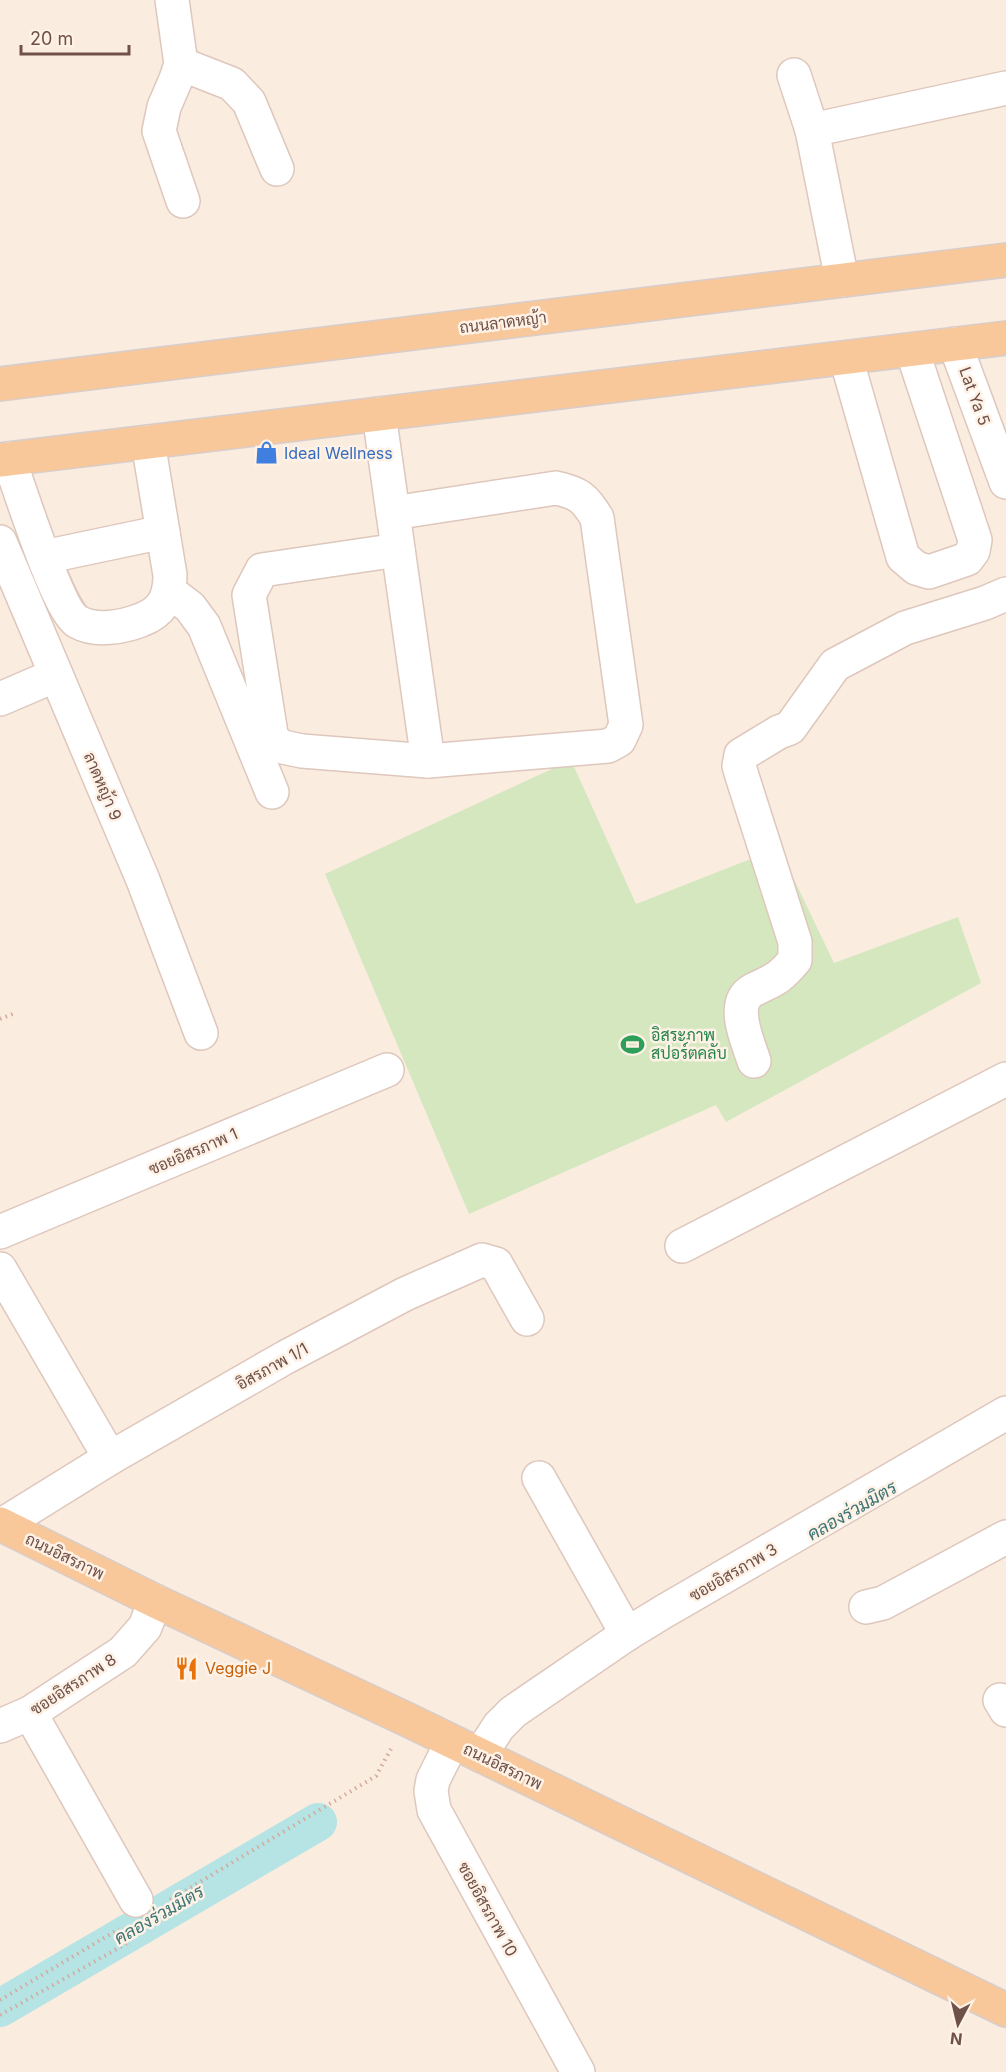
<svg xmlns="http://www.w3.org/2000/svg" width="1006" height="2072" font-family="Inter,Sarabun,sans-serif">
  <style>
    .green { fill: #d5e7bf }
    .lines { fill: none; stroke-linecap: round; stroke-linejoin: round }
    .canal { stroke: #b6e3e3; stroke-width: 38 }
    .minor-casing { stroke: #dec7bc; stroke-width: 36 }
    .major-casing { stroke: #d7cecc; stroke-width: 36 }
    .path { stroke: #d3aa9c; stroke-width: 4; stroke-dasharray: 1.5 4.5; stroke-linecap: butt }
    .minor { stroke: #fff; stroke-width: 33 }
    .major { stroke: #f8c79a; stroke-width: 33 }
    .labels { text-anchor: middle; stroke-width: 5; stroke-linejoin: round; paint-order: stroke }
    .street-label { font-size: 16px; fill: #705149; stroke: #fef1e5 }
    .shop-label { font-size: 16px; fill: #366cbe; stroke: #fef1e5; text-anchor: start }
    .leisure-label { font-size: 16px; fill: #27864d; stroke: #fef1e5; text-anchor: start }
    .food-label { font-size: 16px; fill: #c56008; stroke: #fef1e5; text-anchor: start }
    .water-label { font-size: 18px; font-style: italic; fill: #3d7576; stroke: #fef1e5 }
  </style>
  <rect width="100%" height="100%" fill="#fbece0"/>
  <polygon class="green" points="571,760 636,904 779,848 834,963 958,917 981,983 726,1122 716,1105 469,1214 325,874"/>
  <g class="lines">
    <polyline class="canal" points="0,2008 318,1822"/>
    <defs>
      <g id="minor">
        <polyline points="172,0 181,64 176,79 164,107 159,131 183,201"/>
        <polyline points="181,64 232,84 249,102 277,169"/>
        <polyline points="794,75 812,130"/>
        <polyline points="842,280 812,130 1006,88"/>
        <polyline points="955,344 1006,482"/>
        <polyline points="846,358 903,557 916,568 929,572 967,559 973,551 975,540 912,350"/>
        <polyline points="379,414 428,761"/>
        <path d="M9,459C19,487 58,611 78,622C96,632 123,627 141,620C163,612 170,597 170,575L148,442"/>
        <path d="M393,513L556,488C579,493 585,498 597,518L626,725L619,740L608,746L428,761L302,751L283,747L272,740L249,595L262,570L398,550"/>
        <polyline points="0,542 143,880 201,1033"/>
        <polyline points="44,557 163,532"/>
        <polyline points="169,591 190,607 204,626 272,792"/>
        <polyline points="0,699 56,675"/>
        <path d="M754,1061C748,1042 729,1003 753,990C775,979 778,980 795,960V942L742,776L739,766L741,755L779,732L790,728L835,665L905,628L985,603L1006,594"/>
        <polyline points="0,1232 387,1070"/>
        <polyline points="682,1246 1006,1079"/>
        <polyline points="0,1269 110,1458"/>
        <polyline points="539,1478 627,1634"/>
        <polyline points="2,1525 110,1458 286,1357 405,1294 482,1260 496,1264 527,1319"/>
        <polyline points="866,1607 883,1603 1006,1537"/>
        <polyline points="1000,1700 1006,1710"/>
        <polyline points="30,1713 136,1900"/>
        <polyline points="0,1726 30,1713 123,1652 145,1627 155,1601"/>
        <polyline points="452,1742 433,1780 431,1791 434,1810 578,2072"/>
        <polyline points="480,1755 499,1726 513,1712 627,1634 663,1612 1006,1413"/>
      </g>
      <g id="major">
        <polyline points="0,384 1006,260"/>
        <polyline points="0,460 1006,338"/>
        <polyline points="0,1524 155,1601 408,1720 1006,2010"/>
      </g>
    </defs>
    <use href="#minor" class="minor-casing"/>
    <use href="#major" class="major-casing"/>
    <g class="path">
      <polyline points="0,1019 15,1013"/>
      <polyline points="170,1900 376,1776 391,1749"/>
      <polyline points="0,2000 119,1929"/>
      <polyline points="0,2015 129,1942"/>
    </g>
    <use href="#minor" class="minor"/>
    <use href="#major" class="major"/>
  </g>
  <defs>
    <symbol id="shop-bare" viewBox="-9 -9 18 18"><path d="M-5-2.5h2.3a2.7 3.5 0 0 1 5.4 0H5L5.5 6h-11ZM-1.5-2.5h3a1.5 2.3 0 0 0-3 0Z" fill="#3f7fe0" stroke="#fef1e5" stroke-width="2.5" paint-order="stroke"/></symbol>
    <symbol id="stadium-bare" viewBox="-9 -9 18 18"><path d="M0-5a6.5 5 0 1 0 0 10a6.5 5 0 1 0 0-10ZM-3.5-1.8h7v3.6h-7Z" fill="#2e9e5b" stroke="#fef1e5" stroke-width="2.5" paint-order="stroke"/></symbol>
    <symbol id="restaurant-bare" viewBox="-9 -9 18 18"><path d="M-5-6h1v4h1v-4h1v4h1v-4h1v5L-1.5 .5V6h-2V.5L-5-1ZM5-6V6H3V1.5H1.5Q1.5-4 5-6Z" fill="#e8710a" stroke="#fef1e5" stroke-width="2.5" paint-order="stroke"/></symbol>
  </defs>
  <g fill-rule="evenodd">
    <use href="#shop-bare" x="250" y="436" width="33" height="33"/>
    <use href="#stadium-bare" x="616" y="1028" width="33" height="33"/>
    <use href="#restaurant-bare" x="170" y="1652" width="33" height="33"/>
  </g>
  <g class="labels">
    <g class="street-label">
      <text transform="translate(503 322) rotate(-7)" y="6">ถนนลาดหญ้า</text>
      <text transform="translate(975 396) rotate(70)" y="6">Lat Ya 5</text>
      <text transform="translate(103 786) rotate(67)" y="6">ลาดหญ้า 9</text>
      <text transform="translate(193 1151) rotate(-23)" y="6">ซอยอิสรภาพ 1</text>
      <text transform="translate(272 1366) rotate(-29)" y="6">อิสรภาพ 1/1</text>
      <text transform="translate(65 1556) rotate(26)" y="6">ถนนอิสรภาพ</text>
      <text transform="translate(733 1572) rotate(-30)" y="6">ซอยอิสรภาพ 3</text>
      <text transform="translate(73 1684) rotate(-33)" y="6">ซอยอิสรภาพ 8</text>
      <text transform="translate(503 1766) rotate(26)" y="6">ถนนอิสรภาพ</text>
      <text transform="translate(488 1909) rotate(61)" y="6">ซอยอิสรภาพ 10</text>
    </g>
    <g class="shop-label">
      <text x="284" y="459">Ideal Wellness</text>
    </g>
    <g class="leisure-label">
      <text x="651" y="1041">อิสระภาพ<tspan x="651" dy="18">สปอร์ตคลับ</tspan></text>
    </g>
    <g class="food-label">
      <text x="205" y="1674">Veggie J</text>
    </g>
    <g class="water-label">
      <text transform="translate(852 1511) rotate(-30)" y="6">คลองร่วมมิตร</text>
      <text transform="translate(159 1915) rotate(-30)" y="6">คลองร่วมมิตร</text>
    </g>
  </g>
  <g transform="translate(958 2024) rotate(187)" stroke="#fef1e5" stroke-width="4.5" paint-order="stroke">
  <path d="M0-4.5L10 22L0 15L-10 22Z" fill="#705149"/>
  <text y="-9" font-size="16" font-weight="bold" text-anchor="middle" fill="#705149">N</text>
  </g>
  <path d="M21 45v9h108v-9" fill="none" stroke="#705149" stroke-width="3"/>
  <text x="30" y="45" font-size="18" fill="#705149" stroke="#fef1e5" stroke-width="4.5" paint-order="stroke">20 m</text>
</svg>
